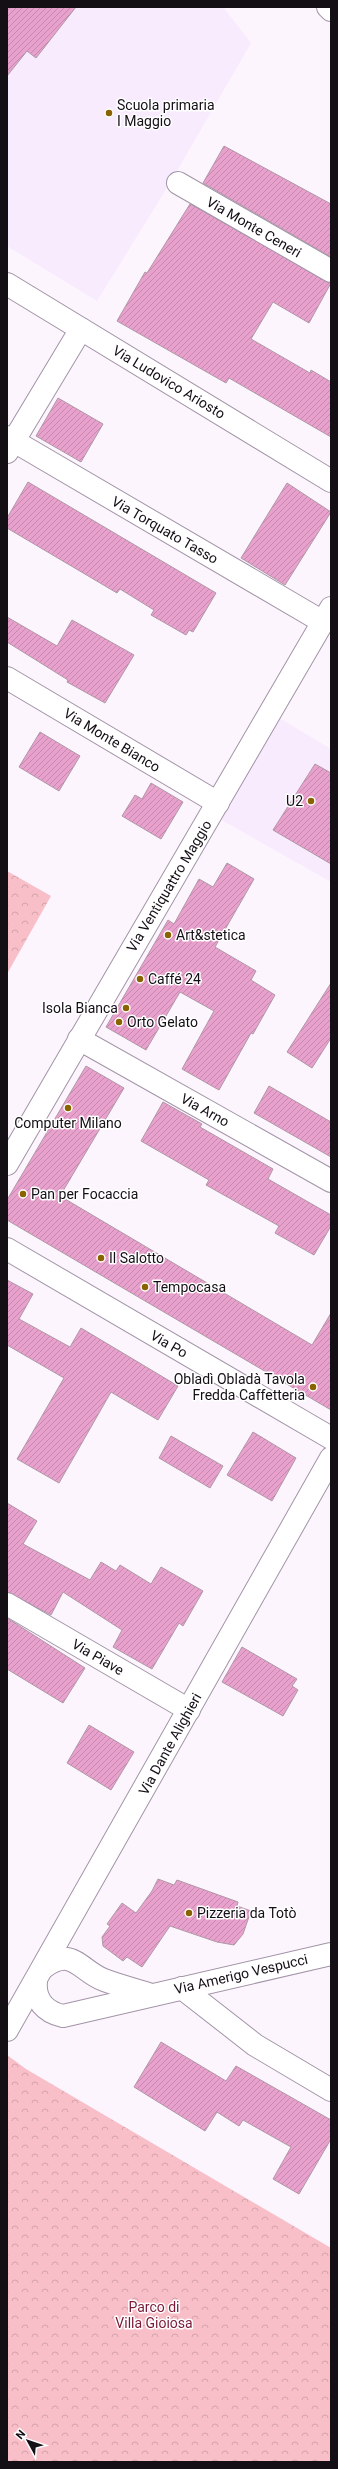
<svg xmlns="http://www.w3.org/2000/svg" width="338" height="2469" font-family="Roboto,sans-serif">
  <style>
    .built { fill: #f8ebfd }
    .park { fill: url(#park-crowns) }
    .building { fill: url(#building-hatch); stroke: #b098a6 }
    .lines { fill: none; stroke-linecap: round; stroke-linejoin: round }
    .minor-casing { stroke: #a394a8; stroke-width: 24 }
    .highway-casing { stroke: #a394a8; stroke-width: 24 }
    .minor { stroke: #fff; stroke-width: 22 }
    .highway { stroke: #fff; stroke-width: 22 }
    .poi-dot { fill: #896300; stroke: #fff; stroke-width: 1.5 }
    .labels { text-anchor: middle; stroke-width: 3; stroke-linejoin: round; paint-order: stroke }
    .poi-label { font-size: 14px; fill: #140e15; stroke: #fff; text-anchor: start }
    .street-label { font-size: 14px; fill: #140e15; stroke: #fff }
    .park-label { font-size: 14px; fill: #7a1938; stroke: #fff }
  </style>
  <defs>
    <pattern id="park-crowns" width="20" height="18" patternUnits="userSpaceOnUse"><rect width="20" height="18" fill="#f8bfc8"/><path d="M2 6a3 3 0 1 1 6 0M12 15a3 3 0 1 1 6 0" fill="none" stroke="#d4a3ab"/></pattern>
    <pattern id="building-hatch" width="6" height="6" patternUnits="userSpaceOnUse"><rect width="6" height="6" fill="#e8a0cc"/><path d="M-1 1l2-2M0 6l6-6M5 7l2-2" fill="none" stroke="#c689ae"/></pattern>
  </defs>
  <rect width="100%" height="100%" fill="#fcf5fe"/>
  <g class="built">
    <polygon points="7,7 223,7 251,43 170,183 97,301 7,246"/>
    <polygon points="278,717 331,749 331,882 218,818"/>
  </g>
  <g class="park">
    <polygon points="7,871 51,896 7,974"/>
    <polygon points="7,2055 26,2069 331,2248 331,2462 7,2462"/>
  </g>
  <g class="building">
    <polygon points="7,7 76,7 36,58 27,51 7,76"/>
    <polygon points="224,146 331,204 331,257 203,183"/>
    <polygon points="190,204 331,283 309,323 273,302 251,339 310,373 311,370 331,382 331,437 229,378 226,383 117,321 145,272 147,273"/>
    <polygon points="58,398 103,424 81,462 36,436"/>
    <polygon points="28,482 216,593 193,632 189,630 186,635 151,615 154,610 120,589 117,593 7,528 7,518"/>
    <polygon points="287,483 331,512 285,585 241,558"/>
    <polygon points="7,617 57,646 72,620 134,655 105,703 67,682 68,680 7,642"/>
    <polygon points="40,732 80,756 59,791 19,767"/>
    <polygon points="315,764 331,773 331,864 273,830"/>
    <polygon points="151,783 183,802 161,839 122,816 135,795 142,799"/>
    <polygon points="227,863 254,879 215,947 256,971 251,980 275,995 253,1034 251,1033 219,1090 182,1069 214,1011 180,992 146,1050 106,1027 168,920 174,924 199,879 213,887"/>
    <polygon points="331,983 331,1038 312,1068 287,1052"/>
    <polygon points="86,1066 124,1088 60,1196 312,1345 331,1313 331,1410 7,1220 7,1200"/>
    <polygon points="269,1086 331,1122 331,1157 254,1113"/>
    <polygon points="163,1102 202,1124 200,1127 273,1169 268,1179 331,1215 331,1226 314,1255 275,1233 279,1226 206,1185 209,1180 141,1141"/>
    <polygon points="7,1280 33,1294 19,1319 70,1347 81,1328 178,1386 158,1420 111,1392 59,1483 17,1459 64,1378 7,1345"/>
    <polygon points="253,1432 296,1458 272,1501 227,1475"/>
    <polygon points="171,1436 223,1466 210,1488 159,1458"/>
    <polygon points="7,1503 37,1521 23,1544 90,1580 101,1562 116,1571 120,1565 151,1584 161,1567 203,1591 183,1626 179,1623 152,1669 113,1647 122,1630 63,1592 51,1615 7,1592"/>
    <polygon points="7,1618 85,1668 63,1703 7,1669"/>
    <polygon points="242,1647 297,1679 292,1686 298,1690 283,1716 222,1682"/>
    <polygon points="89,1725 134,1752 111,1790 67,1763"/>
    <polygon points="158,1879 174,1885 177,1880 238,1902 237,1906 251,1911 243,1934 234,1945 217,1942 170,1926 142,1967 127,1957 123,1961 103,1946 102,1937 110,1926 107,1924 122,1903 136,1913 152,1891"/>
    <polygon points="161,2042 226,2081 236,2066 331,2120 331,2139 299,2194 273,2179 291,2147 243,2120 239,2126 217,2112 205,2131 134,2087"/>
  </g>
  <g class="lines">
    <defs>
      <g id="minor">
        <polyline points="178,183 331,271"/>
        <polyline points="7,284 331,481"/>
        <polyline points="7,437 323,622"/>
        <polyline points="7,452 81,329"/>
        <polyline points="7,678 218,803"/>
        <polyline points="79,1039 331,1181"/>
        <polyline points="7,1164 331,608"/>
        <polyline points="7,1249 331,1438"/>
        <polyline points="7,1604 189,1710"/>
        <path d="M44,1967C73,1946 80,1971 104,1980C120,1986 136,1990 152,1995"/>
        <path d="M36,1981C34,2000 45,2012 63,2016L331,1954"/>
        <polyline points="182,1988 255,2045 331,2090"/>
        <polyline points="7,2030 331,1458"/>
      </g>
      <polyline id="highway" points="328,7 331,10"/>
    </defs>
    <use href="#minor" class="minor-casing"/>
    <use href="#highway" class="highway-casing"/>
    <use href="#minor" class="minor"/>
    <use href="#highway" class="highway"/>
  </g>
  <g class="poi-dot">
    <circle cx="109" cy="113" r="4"/>
    <circle cx="311" cy="801" r="4"/>
    <circle cx="168" cy="935" r="4"/>
    <circle cx="140" cy="979" r="4"/>
    <circle cx="126" cy="1008" r="4"/>
    <circle cx="119" cy="1022" r="4"/>
    <circle cx="68" cy="1108" r="4"/>
    <circle cx="23" cy="1194" r="4"/>
    <circle cx="101" cy="1258" r="4"/>
    <circle cx="145" cy="1287" r="4"/>
    <circle cx="313" cy="1387" r="4"/>
    <circle cx="189" cy="1913" r="4"/>
  </g>
  <g class="labels">
    <g class="poi-label">
      <text x="117" y="110">Scuola primaria<tspan x="117" dy="16">I Maggio</tspan></text>
      <text x="303" y="806" text-anchor="end">U2</text>
      <text x="176" y="940">Art&amp;stetica</text>
      <text x="148" y="984">Caffé 24</text>
      <text x="118" y="1013" text-anchor="end">Isola Bianca</text>
      <text x="127" y="1027">Orto Gelato</text>
      <text x="68" y="1128" text-anchor="middle">Computer Milano</text>
      <text x="31" y="1199">Pan per Focaccia</text>
      <text x="109" y="1263">Il Salotto</text>
      <text x="153" y="1292">Tempocasa</text>
      <text x="305" y="1384" text-anchor="end">Obladì Obladà Tavola<tspan x="305" dy="16">Fredda Caffetteria</tspan></text>
      <text x="197" y="1918">Pizzeria da Totò</text>
    </g>
    <g class="street-label">
      <text transform="translate(254 227) rotate(30)" y="5">Via Monte Ceneri</text>
      <text transform="translate(169 382) rotate(31)" y="5">Via Ludovico Ariosto</text>
      <text transform="translate(165 530) rotate(30)" y="5">Via Torquato Tasso</text>
      <text transform="translate(112 740) rotate(31)" y="5">Via Monte Bianco</text>
      <text transform="translate(169 886) rotate(-59)" y="5">Via Ventiquattro Maggio</text>
      <text transform="translate(205 1110) rotate(29)" y="5">Via Arno</text>
      <text transform="translate(169 1344) rotate(30)" y="5">Via Po</text>
      <text transform="translate(98 1657) rotate(30)" y="5">Via Piave</text>
      <text transform="translate(170 1744) rotate(-61)" y="5">Via Dante Alighieri</text>
      <text transform="translate(241 1974) rotate(-13)" y="5">Via Amerigo Vespucci</text>
    </g>
    <g class="park-label">
      <text x="154" y="2312">Parco di<tspan x="154" dy="16">Villa Gioiosa</tspan></text>
    </g>
  </g>
  <rect width="338" height="2469" fill="none" stroke="#140e15" stroke-width="16"/>
  <g transform="translate(28 2441) rotate(310)" stroke="#ffffff" stroke-width="3" paint-order="stroke">
  <path d="M0-3L7 15L0 10L-7 15Z" fill="#140e15"/>
  <text y="-6" font-size="11" font-weight="bold" text-anchor="middle" fill="#140e15">N</text>
  </g>
</svg>
